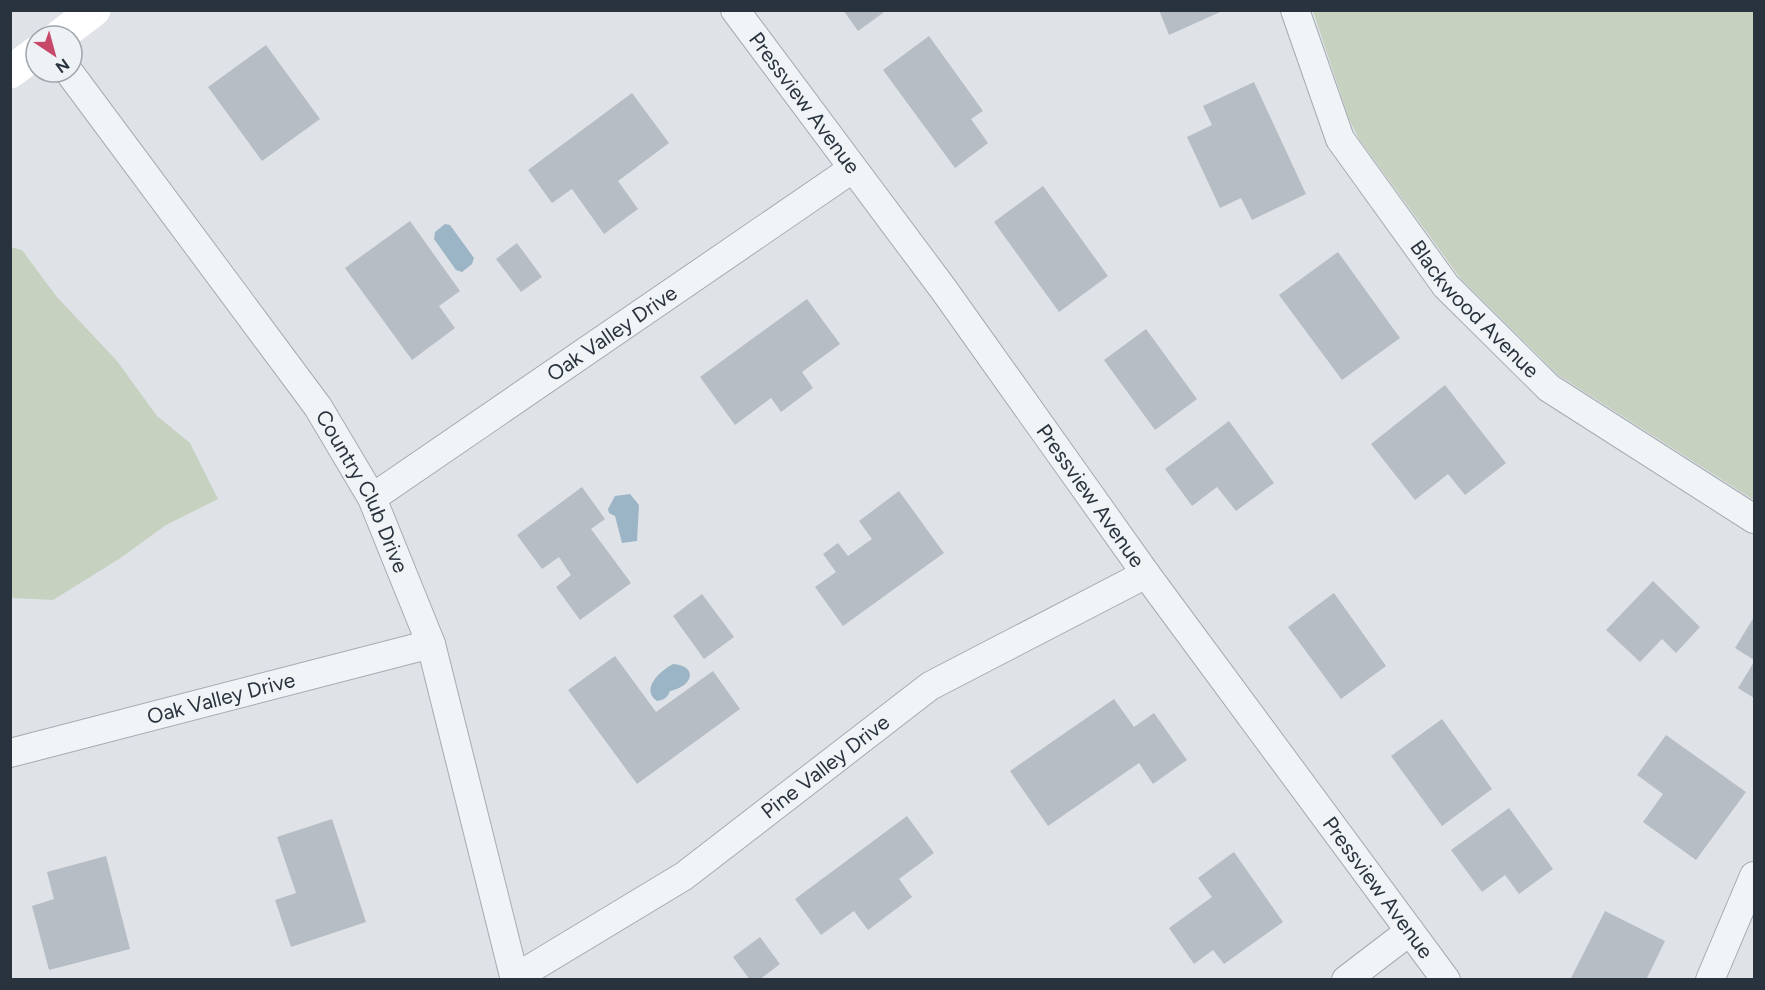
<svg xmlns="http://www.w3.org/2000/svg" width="1765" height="990" font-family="Figtree,sans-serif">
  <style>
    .green { fill: #c6d1c0 }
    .water { fill: #9bb5c6 }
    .building { fill: #b6bdc4 }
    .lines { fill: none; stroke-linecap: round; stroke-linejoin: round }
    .street-casing { stroke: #a5abb2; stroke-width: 30 }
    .street { stroke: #f1f4f6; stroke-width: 28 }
    .secondary { stroke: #fff; stroke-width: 33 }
    .labels { text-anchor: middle; stroke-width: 4.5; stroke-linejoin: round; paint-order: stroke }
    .street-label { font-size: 21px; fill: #29333e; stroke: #eef2f5 }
  </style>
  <rect width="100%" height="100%" fill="#dfe3e8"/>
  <g class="green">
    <polygon points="1313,11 1754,11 1754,500 1558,375 1461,279 1359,139 1349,119"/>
    <polygon points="10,247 22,250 56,296 117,361 157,416 190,443 218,499 166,525 119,559 53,600 13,598 11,595"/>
  </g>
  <g class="water">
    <polygon points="445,224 450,225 474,258 472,264 462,272 456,270 434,239 435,232"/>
    <polygon points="630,494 639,505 637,541 622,543 615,516 609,513 608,509 615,496"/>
    <path d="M673,664C698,666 694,686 670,691C667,698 664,700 657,701C640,689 660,671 673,664Z"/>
  </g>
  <g class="building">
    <polygon points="843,10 887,10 858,31"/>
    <polygon points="1159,10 1220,10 1220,12 1169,35"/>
    <polygon points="929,36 983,111 971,119 988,143 955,168 883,70"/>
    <polygon points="266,45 320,119 262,161 208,87"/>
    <polygon points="1254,82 1306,194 1252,220 1241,198 1220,208 1187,137 1212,125 1203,106"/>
    <polygon points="632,93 669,143 618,181 638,209 604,234 572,189 552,203 528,170"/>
    <polygon points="1043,186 1108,276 1059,312 994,222"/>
    <polygon points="410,221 460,291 439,306 455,328 412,360 345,268"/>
    <polygon points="517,243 542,277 521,292 496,259"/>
    <polygon points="1338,252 1400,338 1342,380 1279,295"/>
    <polygon points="807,299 840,344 802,372 813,388 781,412 771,398 735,425 700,377"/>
    <polygon points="1146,329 1197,399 1155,430 1104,360"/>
    <polygon points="1445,385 1506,463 1465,495 1448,474 1415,500 1371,444"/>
    <polygon points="1229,421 1274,483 1236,511 1217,487 1192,506 1165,469"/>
    <polygon points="582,487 605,519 591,529 631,583 580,620 556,587 571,575 559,557 542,569 517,535"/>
    <polygon points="899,491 944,553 843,626 815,587 836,572 823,554 838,543 848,556 872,539 859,521"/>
    <polygon points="1653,581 1700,627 1676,653 1662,639 1640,662 1606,630"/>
    <polygon points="1334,593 1386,666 1341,699 1288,627"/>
    <polygon points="702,594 734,637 704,659 673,616"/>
    <polygon points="1754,617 1754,660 1735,648"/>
    <polygon points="615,656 656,712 713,671 740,709 637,784 568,690"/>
    <polygon points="1754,662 1754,698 1738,688"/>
    <polygon points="1114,699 1134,727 1154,713 1187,760 1153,784 1139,763 1048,826 1010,771"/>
    <polygon points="1442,719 1492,789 1442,826 1391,756"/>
    <polygon points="1666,735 1746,792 1696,860 1643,822 1663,794 1637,775"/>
    <polygon points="1509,808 1553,869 1519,894 1505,875 1482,892 1451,850"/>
    <polygon points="907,816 934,853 899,879 912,897 868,930 854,911 821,935 795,899"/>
    <polygon points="332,819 366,922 291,947 275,900 296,893 277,837"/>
    <polygon points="1234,852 1283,922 1224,964 1213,950 1194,964 1169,928 1212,897 1198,878"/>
    <polygon points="106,856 130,949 49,970 32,906 54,899 47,872"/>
    <polygon points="1605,911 1665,941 1646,980 1570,980"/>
    <polygon points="760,937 780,964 759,980 750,980 733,957"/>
  </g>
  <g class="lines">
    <defs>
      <g id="street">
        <path id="s1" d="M735,10L944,290L1146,574L1446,980"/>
        <path id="s2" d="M1295,10L1340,139L1446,286L1549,388L1754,519"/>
        <path id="s3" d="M69,72L318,407L372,498L431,644L515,980"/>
        <path id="s4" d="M372,498L852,169"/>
        <path id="s5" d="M10,753L431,644"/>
        <path id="s6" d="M515,978L684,876L930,686L1146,574"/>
        <polyline points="1346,980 1410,931"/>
        <polyline points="1710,980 1754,876"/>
      </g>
    </defs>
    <use href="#street" class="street-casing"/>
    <use href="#street" class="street"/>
    <g class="secondary">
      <polyline points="60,36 94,10"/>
      <polyline points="10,72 36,53"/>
    </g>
  </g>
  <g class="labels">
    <g class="street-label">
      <text dy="7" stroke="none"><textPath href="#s1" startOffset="116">Pressview Avenue</textPath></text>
      <text dy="7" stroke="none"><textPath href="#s2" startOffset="354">Blackwood Avenue</textPath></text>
      <text dy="7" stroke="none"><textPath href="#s4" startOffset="291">Oak Valley Drive</textPath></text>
      <text dy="7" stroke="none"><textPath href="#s3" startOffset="513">Country Club Drive</textPath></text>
      <text dy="7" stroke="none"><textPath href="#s1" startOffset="602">Pressview Avenue</textPath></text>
      <text dy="7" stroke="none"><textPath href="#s5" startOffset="218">Oak Valley Drive</textPath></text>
      <text dy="7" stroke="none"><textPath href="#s6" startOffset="376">Pine Valley Drive</textPath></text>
      <text dy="7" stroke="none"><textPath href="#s1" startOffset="1088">Pressview Avenue</textPath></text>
    </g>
  </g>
  <rect width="1765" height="990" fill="none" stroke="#29333e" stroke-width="24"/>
  <g transform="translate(54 54) rotate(144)"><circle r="28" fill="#eef2f5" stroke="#9fa6ac" stroke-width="1.5"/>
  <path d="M0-4.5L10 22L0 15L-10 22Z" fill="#c8486a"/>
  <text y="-9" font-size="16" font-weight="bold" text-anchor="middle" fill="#29333e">N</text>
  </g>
</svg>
